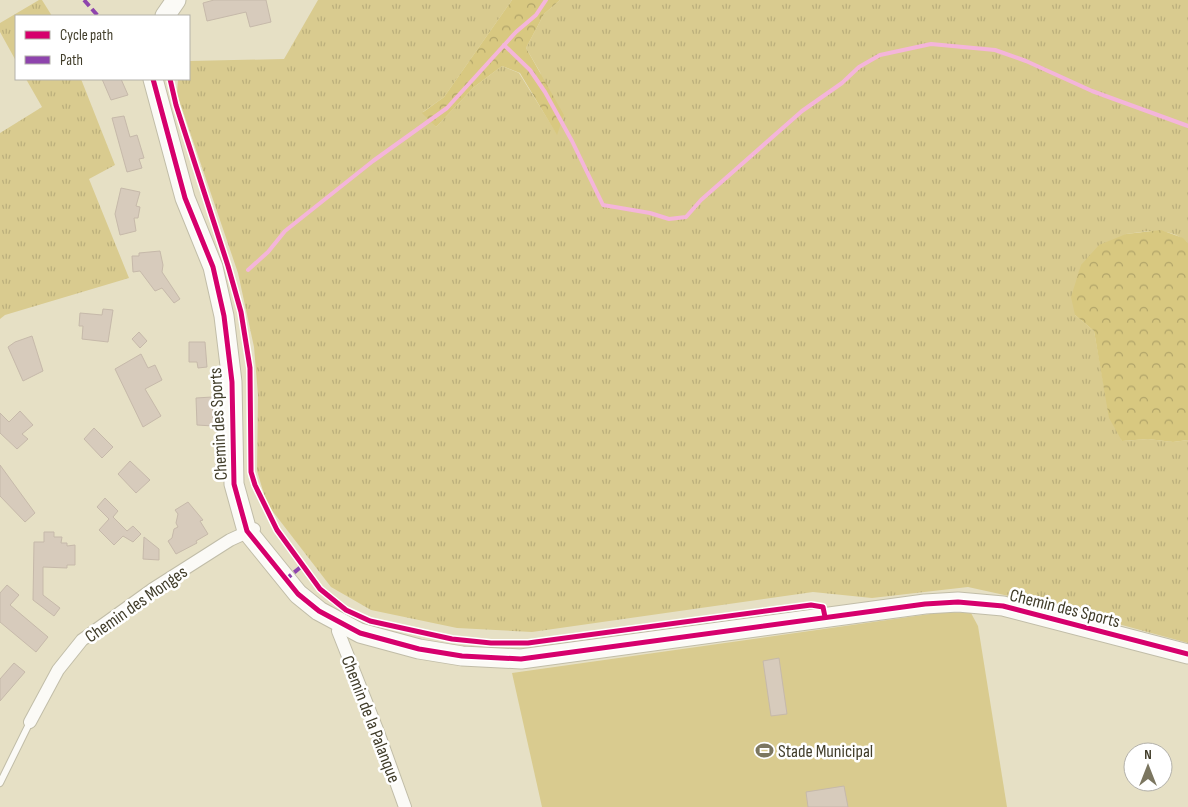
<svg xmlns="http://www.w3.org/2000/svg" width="1188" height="807" font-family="'Sofia Sans Condensed',sans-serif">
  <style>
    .grass { fill: url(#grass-tufts) }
    .forest { fill: url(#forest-crowns) }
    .pitch { fill: #d9cb8f }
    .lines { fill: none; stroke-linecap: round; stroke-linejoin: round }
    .stream { stroke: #f4b5da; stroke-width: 4 }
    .building { fill: #d7cbbc; stroke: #c6b9aa }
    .lane-casing { stroke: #c1bda8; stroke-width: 8 }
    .street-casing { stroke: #c1bda8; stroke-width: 14 }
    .secondary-casing { stroke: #c1bda8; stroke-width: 21 }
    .lane { stroke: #fbfaf6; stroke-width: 6 }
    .street { stroke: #fbfaf6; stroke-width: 12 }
    .secondary { stroke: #fbfaf6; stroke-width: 19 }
    .quiet { stroke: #8e44ad; stroke-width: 4; stroke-dasharray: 8 4; stroke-linecap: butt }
    .cycleway-casing { stroke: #fff; stroke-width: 8 }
    .cycleway { stroke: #d6006c; stroke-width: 5 }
    .labels { text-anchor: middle; stroke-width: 5; stroke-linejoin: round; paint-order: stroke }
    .street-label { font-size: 18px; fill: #413d2a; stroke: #fff }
    .poi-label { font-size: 18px; fill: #413d2a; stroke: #fff; text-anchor: start }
  </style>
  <defs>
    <pattern id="grass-tufts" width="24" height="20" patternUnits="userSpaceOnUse" patternTransform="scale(1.25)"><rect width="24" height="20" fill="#d9cb8f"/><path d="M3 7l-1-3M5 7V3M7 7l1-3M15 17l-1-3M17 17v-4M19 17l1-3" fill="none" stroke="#bbaf7c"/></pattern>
    <pattern id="forest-crowns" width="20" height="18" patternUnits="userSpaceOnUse" patternTransform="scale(1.25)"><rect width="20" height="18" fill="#d8c880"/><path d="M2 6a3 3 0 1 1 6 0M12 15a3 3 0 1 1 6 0" fill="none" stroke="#b1a469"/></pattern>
  </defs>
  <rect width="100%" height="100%" fill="#e6e0c5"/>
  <g class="grass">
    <polygon points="39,0 42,0 52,16 16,16 16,61 0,32 0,23"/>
    <path d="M318,0H512L444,97L423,112L436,127L474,87L502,66L519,73L557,134L540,72L526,48L544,14L560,0H1188V243C1169,226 1148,231 1126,234L1075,315L1094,331L1104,386L1122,441L1148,439L1173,442L1188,440V643L1041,603L968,587L872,598L813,592L532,632L457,628L371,610L331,587L267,504L257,471L258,395L254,347L238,273L177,94L178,79H189V61L284,59Z"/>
    <polygon points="26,79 81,79 115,165 89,179 129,278 5,315 0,319 0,133 42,107"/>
  </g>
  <g class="forest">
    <polygon points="512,0 560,0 544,14 526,48 564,115 557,135 520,73 502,66 474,87 436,127 422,113 444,97"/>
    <polygon points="1161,230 1183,238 1188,243 1188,440 1173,442 1148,439 1122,441 1109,418 1094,331 1075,315 1071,297 1081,265 1099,245 1126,234"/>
  </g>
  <polygon class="pitch" points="944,612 971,613 978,626 1007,807 542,807 512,673"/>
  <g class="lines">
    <g class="stream">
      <polyline points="504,45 530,70 545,92 572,141 603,205 650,213 669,219 686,217 701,200 802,111 842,83 859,67 880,55 931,44 995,50 1026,61 1092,91 1188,126"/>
      <polyline points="248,270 268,252 285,231 373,161 447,108 516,32 536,15 546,0"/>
    </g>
  </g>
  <g class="building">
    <polygon points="214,0 266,0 271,22 250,27 246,12 207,21 203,3"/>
    <polygon points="102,79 121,79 128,95 111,100"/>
    <polygon points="124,116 130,137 137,135 144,158 139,159 142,168 127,172 112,118"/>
    <polygon points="121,188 140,192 136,206 140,207 138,218 134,218 136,231 120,235 115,214"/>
    <polygon points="160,251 163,265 162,272 180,299 174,303 162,288 155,291 140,271 133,272 132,256 139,256 139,253"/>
    <polygon points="103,309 113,310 108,342 82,339 83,326 79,326 80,313 102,315"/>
    <polygon points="139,332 147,341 140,348 132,339"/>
    <polygon points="32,336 43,371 23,381 8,347 15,342"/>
    <polygon points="189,342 205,342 207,367 198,368 197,362 189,362"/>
    <polygon points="141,354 148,368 155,365 162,380 145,389 161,416 143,427 115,369"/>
    <polygon points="212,397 213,426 197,425 196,398"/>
    <polygon points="20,411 33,425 22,434 28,439 17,449 0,433 0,413 9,422"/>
    <polygon points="94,428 113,447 102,458 84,439"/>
    <polygon points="130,461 150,480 136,493 118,474"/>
    <polygon points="0,465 35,513 25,522 0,496"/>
    <polygon points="105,498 118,511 113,517 127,531 133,526 141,534 133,542 123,536 114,545 99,530 109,519 97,507"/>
    <polygon points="188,502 203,520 200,521 208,534 196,541 197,543 176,554 168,541 172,538 174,529 178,527 176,523 178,514 175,510"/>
    <polygon points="44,532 54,532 54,537 62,537 61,543 67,543 67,546 75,545 75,565 67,565 67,568 43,567 43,595 60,608 54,616 33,600 34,542 44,542"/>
    <polygon points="144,537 159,549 159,560 143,559"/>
    <polygon points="7,585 19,595 10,605 48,637 36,652 0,622 0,593"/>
    <polygon points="779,658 787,714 771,716 763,661"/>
    <polygon points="14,663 25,672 0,701 0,679"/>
    <polygon points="844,786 848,807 808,807 806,792"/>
  </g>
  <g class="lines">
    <defs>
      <polyline id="lane" points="0,783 30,722"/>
      <g id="street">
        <polyline points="338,631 378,732 405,807"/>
        <polyline points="30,722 58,670 82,640 153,589 230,540 254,529"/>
      </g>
      <g id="secondary">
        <polyline points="165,16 176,0"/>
        <polyline points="153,79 185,198 213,267 224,316 232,382 234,484 247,531 298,594 319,611 360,633 419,649 462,656 521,659 925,604 958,602 1003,606 1188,654"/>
      </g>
    </defs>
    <use href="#lane" class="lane-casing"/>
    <use href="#street" class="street-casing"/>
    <use href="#secondary" class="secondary-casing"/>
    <use href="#lane" class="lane"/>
    <use href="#street" class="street"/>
    <use href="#secondary" class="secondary"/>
    <g class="quiet">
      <polyline points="84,0 98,16"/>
      <polyline points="285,580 302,566"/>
    </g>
    <defs>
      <g id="cycleway">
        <polyline points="153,79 185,198 213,267 224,316 232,382 234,484 247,531 298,594 319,611 360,633 419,649 462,656 521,659 925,604 958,602 1003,606 1188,654"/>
        <polyline points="170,79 176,105 228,266 241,312 250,368 251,472 255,485 277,530 320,589 346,610 370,621 452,639 491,643 528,643 811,605 823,607 825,617"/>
      </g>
    </defs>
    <use href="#cycleway" class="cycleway-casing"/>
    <use href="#cycleway" class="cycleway"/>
  </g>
  <defs>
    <symbol id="stadium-bare" viewBox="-9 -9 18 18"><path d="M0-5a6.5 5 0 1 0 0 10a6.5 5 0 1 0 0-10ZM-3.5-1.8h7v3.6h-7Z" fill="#7b7660" stroke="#fff" stroke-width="2.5" paint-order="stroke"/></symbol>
  </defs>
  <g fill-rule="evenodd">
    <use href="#stadium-bare" x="752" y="738" width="25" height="25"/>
  </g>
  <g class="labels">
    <g class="street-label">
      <text transform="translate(218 424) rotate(-93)" y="6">Chemin des Sports</text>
      <text transform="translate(136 604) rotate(-35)" y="6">Chemin des Monges</text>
      <text transform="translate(1065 608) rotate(14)" y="6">Chemin des Sports</text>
      <text transform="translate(371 719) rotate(69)" y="6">Chemin de la Palanque</text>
    </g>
    <g class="poi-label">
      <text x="778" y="757">Stade Municipal</text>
    </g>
  </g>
  <rect x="15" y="15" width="175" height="65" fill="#ffffff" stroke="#b3b1aa"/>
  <rect x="25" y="31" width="25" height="8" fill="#d6006c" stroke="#b3b1aa"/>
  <text x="60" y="40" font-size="15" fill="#413d2a">Cycle path</text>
  <rect x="25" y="56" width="25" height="8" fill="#8e44ad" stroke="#b3b1aa"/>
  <text x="60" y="65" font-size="15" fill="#413d2a">Path</text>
  <g transform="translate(1148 767)"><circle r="24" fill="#ffffff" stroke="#b3b1aa"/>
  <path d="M0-4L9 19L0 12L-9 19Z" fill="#7b7660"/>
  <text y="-8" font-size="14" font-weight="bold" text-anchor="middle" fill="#413d2a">N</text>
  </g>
</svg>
